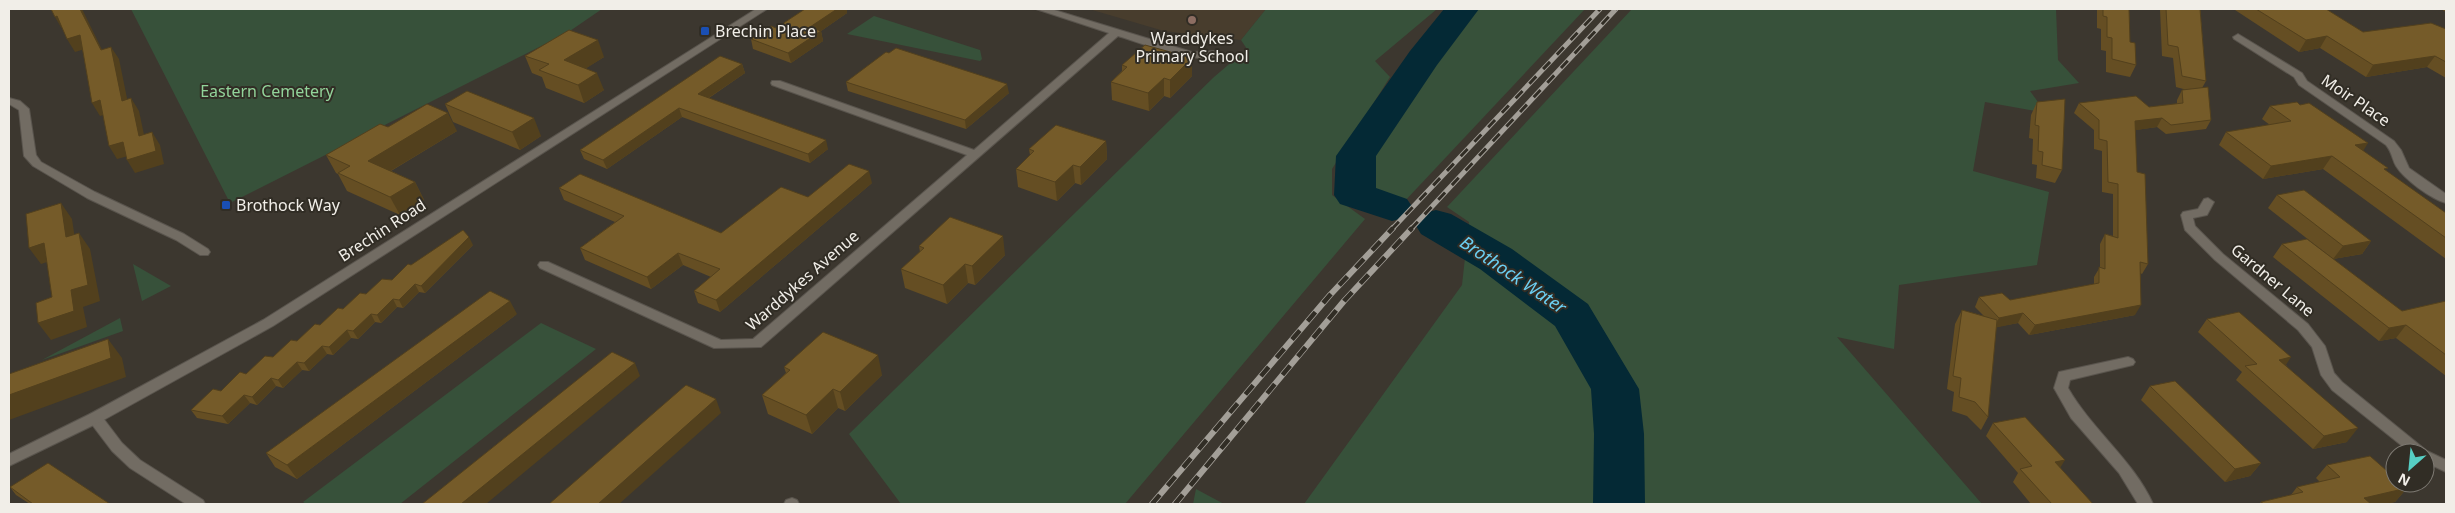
<svg xmlns="http://www.w3.org/2000/svg" width="2455" height="513" font-family="'Noto Sans',sans-serif">
  <style>
    .education { fill: #483d2d }
    .green { fill: #37513a }
    .lines { fill: none; stroke-linecap: round; stroke-linejoin: round }
    .river { fill: #042935; fill-rule: evenodd }
    .minor-casing { stroke: #59544d; stroke-width: 2 }
    .tertiary-casing { stroke: #59544d; stroke-width: 2 }
    .minor { fill: #726c63; fill-rule: evenodd }
    .tertiary { fill: #726c63; fill-rule: evenodd }
    .rail-far1-casing { stroke: #a39f98; stroke-width: 5 }
    .rail-casing { stroke: #a39f98; stroke-width: 6 }
    .rail-far1 { stroke: #312d25; stroke-width: 3; stroke-dasharray: 10; stroke-linecap: butt }
    .rail { stroke: #312d25; stroke-width: 4.5; stroke-dasharray: 12; stroke-linecap: butt }
    .wall { fill: #654e23 }
    .shaded-wall { fill: #52401d }
    .building { fill: #755b29; stroke: #52401d }
    .education-dot { fill: #8d6e63; stroke: #312d25; stroke-width: 2 }
    .transit-dot { fill: #1a4fb4; stroke: #312d25; stroke-width: 2 }
    .labels { text-anchor: middle; stroke-width: 4; stroke-linejoin: round; paint-order: stroke }
    .poi-label { font-size: 16px; fill: #f1eee8; stroke: #312d25; text-anchor: start }
    .park-label { font-size: 16px; fill: #92d49a; stroke: #312d25 }
    .street-label { font-size: 16px; fill: #f1eee8; stroke: #312d25 }
    .water-label { font-size: 18px; font-style: italic; fill: #6bcef1; stroke: #312d25 }
  </style>
  <rect width="100%" height="100%" fill="#3c372f"/>
  <polygon class="education" points="1089,9 1266,9 1241,40 1164,31"/>
  <g class="green">
    <polygon points="131,9 602,9 567,33 230,203"/>
    <polygon points="1266,9 1437,9 1375,61 1390,77 1332,169 1332,195 1365,219 1125,504 901,504 849,434 1214,77 1247,49 1241,40"/>
    <polygon points="1470,9 1585,9 1403,203 1365,190 1367,155"/>
    <polygon points="1632,9 2056,9 2058,60 2079,83 2030,91 2046,113 1985,102 1973,171 2049,192 2037,265 1899,285 1894,349 1837,337 1982,504 1304,504 1462,285 1469,222 1447,207"/>
    <polygon points="874,16 980,50 982,59 980,61 847,34"/>
    <polygon points="133,264 171,286 142,301"/>
    <polygon points="120,318 123,331 42,360"/>
    <polygon points="541,323 596,349 400,504 306,504 303,502"/>
    <polygon points="1196,489 1224,504 1193,504"/>
  </g>
  <g class="lines">
    <g class="river">
      <polygon points="1444,9 1479,9 1437,65 1376,156 1376,188 1407,199 1413,208 1407,217 1392,221 1340,204 1334,195 1336,156 1410,51"/>
      <polygon points="1436,210 1451,214 1512,249 1588,304 1639,389 1644,434 1645,504 1593,504 1594,434 1591,389 1555,326 1480,269 1421,234 1415,224 1421,214"/>
    </g>
    <defs>
      <g id="minor">
        <path d="M1036,9H1051L1192,52L1214,51L1219,54C1204,68 1138,42 1118,36L761,347L714,348L540,268L538,265L540,262H548L721,340L753,339L967,155L772,85L771,83L772,81H780L974,150L1109,33Z"/>
        <path d="M2238,34L2302,73L2307,81L2394,141L2401,150L2409,168L2446,194V203C2431,199 2404,179 2396,166C2392,159 2392,152 2386,145L2299,85L2294,77L2234,39L2233,37Z"/>
        <polygon points="9,98 20,101 29,109 36,155 41,162 95,192 184,234 208,249 210,252 208,255 200,255 176,240 87,198 33,166 24,156 19,110 9,104"/>
        <polygon points="2208,198 2214,202 2207,215 2193,218 2195,226 2223,254 2308,324 2325,346 2334,373 2342,382 2427,451 2446,460 2446,472 2425,462 2425,453 2411,453 2332,390 2321,375 2312,347 2298,330 2215,260 2185,230 2181,215 2183,212 2198,209 2204,199"/>
        <path d="M2128,357L2133,359L2135,362L2133,365L2070,380L2068,388C2092,430 2134,461 2153,504H2138L2119,473L2071,418L2054,388L2059,372Z"/>
        <polygon points="95,413 100,414 122,443 140,460 203,500 205,504 186,504 130,468 112,451 90,422 88,418 90,414"/>
        <polygon points="792,498 797,500 799,504 784,504 786,500"/>
      </g>
      <polygon id="tertiary" points="756,9 767,9 273,326 100,422 9,466 9,454 90,414 263,320"/>
    </defs>
    <use href="#minor" class="minor-casing"/>
    <use href="#tertiary" class="tertiary-casing"/>
    <use href="#minor" class="minor"/>
    <use href="#tertiary" class="tertiary"/>
    <defs>
      <g id="rail-far1">
        <polyline points="1392,229 1600,9"/>
        <polyline points="1411,229 1616,9"/>
      </g>
      <g id="rail">
        <polyline points="1152,504 1330,295 1393,228"/>
        <polyline points="1175,504 1344,301 1412,228"/>
      </g>
    </defs>
    <use href="#rail-far1" class="rail-far1-casing"/>
    <use href="#rail" class="rail-casing"/>
    <use href="#rail-far1" class="rail-far1"/>
    <use href="#rail" class="rail"/>
  </g>
  <g class="wall">
    <polygon points="805,9 847,9 847,13 821,31 823,41 791,63 753,49 751,39 776,28"/>
    <polygon points="2097,9 2129,9 2130,42 2136,65 2130,77 2106,72 2106,51 2101,50 2101,29 2097,28"/>
    <polygon points="2160,9 2200,9 2206,81 2202,88 2211,120 2206,129 2166,134 2157,127 2135,130 2137,172 2148,264 2142,274 2140,273 2135,315 2029,335 2018,323 1996,327 1988,417 1981,430 1967,416 1952,411 1954,392 1947,389 1955,324 1962,310 1984,316 1975,307 1979,297 2010,300 2094,284 2094,277 2100,267 2100,244 2105,234 2113,236 2113,194 2102,192 2102,151 2094,149 2094,130 2074,113 2079,103 2149,107 2177,104 2177,100 2182,90 2187,90 2176,87 2173,58 2162,56"/>
    <polygon points="2236,9 2326,9 2363,32 2446,29 2446,28 2446,78 2427,67 2366,77 2320,48 2299,52 2235,10"/>
    <polygon points="2441,9 2446,9 2446,12"/>
    <polygon points="525,56 604,57 586,68 604,90 584,103 546,88 542,77 532,73"/>
    <polygon points="742,64 745,73 709,98 828,149 810,163 682,117 607,169 584,159 580,150"/>
    <polygon points="1122,65 1192,76 1170,98 1164,96 1149,111 1112,100 1111,82 1122,71"/>
    <polygon points="846,82 1009,93 966,129 848,91"/>
    <polygon points="2037,102 2062,170 2055,183 2036,178 2037,165 2032,164 2033,139 2029,138 2031,115"/>
    <polygon points="445,104 541,136 520,150 453,122"/>
    <polygon points="2270,106 2363,151 2386,171 2446,213 2446,259 2323,169 2263,179 2219,145 2226,132 2270,125 2262,119"/>
    <polygon points="388,127 457,131 391,171 415,182 424,200 400,215 347,191 338,174 336,173 326,155"/>
    <polygon points="1106,141 1107,159 1081,185 1075,183 1057,201 1018,187 1016,169 1030,155 1029,149"/>
    <polygon points="872,183 720,312 698,303 694,291 711,277 683,265 651,289 585,260 580,248 615,222 564,200 559,188 721,233 808,197"/>
    <polygon points="2277,195 2371,241 2362,254 2333,259 2268,208"/>
    <polygon points="2282,244 2402,311 2446,301 2446,376 2396,338 2379,341 2273,257"/>
    <polygon points="473,245 425,293 419,292 403,308 397,307 381,323 375,322 358,339 351,338 333,355 327,354 309,371 302,370 283,388 276,386 257,405 250,403 228,424 197,418 191,410 273,357 366,294 392,280 411,265"/>
    <polygon points="919,246 1005,255 975,285 968,283 947,304 905,288 901,269 920,252"/>
    <polygon points="517,314 297,479 275,467 266,453"/>
    <polygon points="2207,319 2286,365 2347,442 2313,449 2236,380 2242,372 2198,332"/>
    <polygon points="784,367 882,375 845,411 838,408 812,434 768,414 762,395 786,373"/>
    <polygon points="2150,386 2261,463 2250,476 2225,482 2141,400"/>
    <polygon points="1993,423 2060,468 2093,504 2031,504 2013,482 2018,473 1986,436"/>
    <polygon points="2327,465 2407,488 2395,502 2384,504 2259,504 2261,502 2291,495 2297,487 2320,482 2316,478"/>
    <polygon points="10,487 110,504 30,504 16,495"/>
  </g>
  <g class="shaded-wall">
    <polygon points="80,9 82,9 108,62 101,50"/>
    <polygon points="837,9 847,9 847,13 821,31 823,41 791,63 788,53 810,27"/>
    <polygon points="57,16 62,29 55,17"/>
    <polygon points="80,35 88,48 75,52 67,39"/>
    <polygon points="2327,36 2320,48 2299,52 2306,40"/>
    <polygon points="598,40 604,57 571,78 564,60"/>
    <polygon points="111,47 119,59 130,113 122,101"/>
    <polygon points="2435,56 2427,67 2366,77 2373,65"/>
    <polygon points="1192,58 1192,76 1170,98 1170,80"/>
    <polygon points="742,64 745,73 701,103 698,94"/>
    <polygon points="597,73 604,90 584,103 578,85"/>
    <polygon points="1164,78 1164,96 1149,111 1148,93"/>
    <polygon points="1007,84 1009,93 966,129 965,120"/>
    <polygon points="131,98 139,111 147,149 139,136"/>
    <polygon points="100,100 109,113 100,116 92,103"/>
    <polygon points="679,108 682,117 607,169 603,160"/>
    <polygon points="448,113 457,131 377,179 368,161"/>
    <polygon points="534,118 541,136 520,150 512,132"/>
    <polygon points="2162,118 2157,127 2130,131 2135,121"/>
    <polygon points="152,132 160,145 164,164 135,173 127,160"/>
    <polygon points="826,140 828,149 810,163 808,154"/>
    <polygon points="1106,141 1107,159 1081,185 1080,167"/>
    <polygon points="123,142 132,155 117,159 109,146"/>
    <polygon points="2368,143 2360,156 2355,145"/>
    <polygon points="2332,156 2323,169 2263,179 2271,166"/>
    <polygon points="1073,165 1075,183 1057,201 1055,182"/>
    <polygon points="869,171 872,183 720,312 716,300"/>
    <polygon points="415,182 424,200 400,215 390,197"/>
    <polygon points="61,203 72,219 77,253 66,237"/>
    <polygon points="79,233 90,249 100,301 83,307 87,327 51,340 38,323 71,290"/>
    <polygon points="1003,236 1005,255 975,285 972,266"/>
    <polygon points="469,237 473,245 425,293 421,286"/>
    <polygon points="2371,241 2362,254 2333,259 2343,246"/>
    <polygon points="44,243 56,259 41,264 29,248"/>
    <polygon points="678,253 683,265 651,289 647,277"/>
    <polygon points="965,264 968,283 947,304 943,285"/>
    <polygon points="415,284 419,292 403,308 399,300"/>
    <polygon points="393,299 397,307 381,323 377,315"/>
    <polygon points="510,301 517,314 297,479 287,465"/>
    <polygon points="2141,305 2135,315 2029,335 2035,325"/>
    <polygon points="2023,313 2018,323 1994,328 1999,318"/>
    <polygon points="371,314 375,322 358,339 353,331"/>
    <polygon points="2406,325 2396,338 2379,341 2389,328"/>
    <polygon points="347,330 351,338 333,355 329,347"/>
    <polygon points="108,339 122,358 126,377 9,420 9,395"/>
    <polygon points="322,346 327,354 309,371 304,363"/>
    <polygon points="878,355 882,375 845,411 840,392"/>
    <polygon points="2291,357 2282,371 2279,360"/>
    <polygon points="297,362 302,370 283,388 278,380"/>
    <polygon points="635,363 640,376 486,504 461,504"/>
    <polygon points="271,378 276,386 257,405 252,397"/>
    <polygon points="833,389 838,408 812,434 806,415"/>
    <polygon points="244,395 250,403 228,424 222,416"/>
    <polygon points="716,399 721,413 619,504 598,504"/>
    <polygon points="2358,428 2347,442 2313,449 2324,436"/>
    <polygon points="2065,460 2057,473 2055,462"/>
    <polygon points="2261,463 2250,476 2225,482 2235,469"/>
    <polygon points="2407,488 2395,502 2384,504 2359,504 2364,498"/>
  </g>
  <g class="building">
    <polygon points="51,9 80,9 101,50 111,47 122,101 131,98 139,136 152,132 156,151 127,160 123,142 109,146 100,100 92,103 80,35 67,39 57,16 55,17"/>
    <polygon points="805,9 837,9 810,27 821,31 788,53 751,39 771,26 776,28"/>
    <polygon points="2103,9 2129,9 2130,42 2135,43 2136,65 2112,59 2112,38 2107,37 2107,17 2103,16"/>
    <polygon points="2166,9 2200,9 2206,81 2182,76 2178,47 2168,45"/>
    <polygon points="2256,9 2326,9 2363,32 2431,23 2446,29 2446,62 2435,56 2373,65 2327,36 2306,40"/>
    <polygon points="569,30 598,40 564,60 597,73 578,85 539,70 549,64 525,56"/>
    <polygon points="1145,45 1192,58 1170,80 1164,78 1148,93 1111,82 1127,67 1122,65"/>
    <polygon points="896,48 1007,84 965,120 846,82 886,52 889,53"/>
    <polygon points="720,56 742,64 698,94 826,140 808,154 679,108 603,160 580,150"/>
    <polygon points="2208,87 2211,120 2171,125 2162,118 2135,121 2137,172 2145,174 2148,264 2140,262 2141,305 2035,325 2023,313 1999,318 1979,297 2002,293 2010,300 2099,283 2099,267 2105,269 2105,234 2118,238 2118,184 2108,182 2107,141 2099,139 2099,120 2079,103 2136,96 2149,107 2183,103 2182,90"/>
    <polygon points="467,91 534,118 512,132 445,104"/>
    <polygon points="2065,99 2062,170 2042,165 2043,152 2038,151 2039,126 2035,125 2037,102"/>
    <polygon points="2297,102 2300,105 2309,103 2368,143 2355,145 2388,168 2384,169 2446,213 2446,238 2332,156 2271,166 2226,132 2291,121 2270,106"/>
    <polygon points="427,104 448,113 368,161 415,182 390,197 338,173 350,166 326,155 380,124 388,127"/>
    <polygon points="1056,125 1106,141 1080,167 1073,165 1055,182 1016,169 1034,151 1029,149"/>
    <polygon points="849,164 869,171 716,300 694,291 720,269 678,253 647,277 580,248 624,216 559,188 580,174 721,233 781,187 808,197"/>
    <polygon points="2304,190 2371,241 2343,246 2277,195"/>
    <polygon points="61,203 66,237 79,233 88,285 71,290 74,311 38,323 36,303 52,297 44,243 29,248 26,214"/>
    <polygon points="950,217 1003,236 972,266 965,264 943,285 901,269 924,248 919,246"/>
    <polygon points="463,230 469,237 421,286 415,284 399,300 393,299 377,315 371,314 353,331 347,330 329,347 322,346 304,363 297,362 278,380 271,378 252,397 244,395 222,416 191,410 213,389 221,391 240,372 246,374 265,356 273,357 291,340 297,341 315,324 320,325 338,308 343,309 360,293 366,294 382,279 392,280 408,264 411,265"/>
    <polygon points="2307,239 2402,311 2446,301 2446,355 2406,325 2389,328 2282,244"/>
    <polygon points="490,291 510,301 287,465 266,453"/>
    <polygon points="1962,310 1997,320 1988,417 1975,402 1959,397 1961,378 1953,376"/>
    <polygon points="2239,312 2291,357 2279,360 2358,428 2324,436 2245,366 2257,364 2207,319"/>
    <polygon points="823,332 878,355 840,392 833,389 806,415 762,395 790,370 784,367"/>
    <polygon points="108,339 111,358 9,395 9,374"/>
    <polygon points="612,352 635,363 461,504 422,504"/>
    <polygon points="2175,381 2261,463 2235,469 2150,386"/>
    <polygon points="686,385 716,399 598,504 549,504"/>
    <polygon points="2025,417 2065,460 2055,462 2093,504 2052,504 2020,469 2032,466 1993,423"/>
    <polygon points="2370,456 2395,478 2395,483 2401,483 2407,488 2364,498 2371,504 2264,504 2261,502 2303,492 2297,487 2340,477 2327,465"/>
    <polygon points="48,463 110,504 33,504 10,487"/>
  </g>
  <circle class="education-dot" cx="1192" cy="20" r="5"/>
  <g class="transit-dot">
    <rect x="700" y="26" width="10" height="10" rx="2.5"/>
    <rect x="221" y="200" width="10" height="10" rx="2.5"/>
  </g>
  <g class="labels">
    <g class="poi-label">
      <text x="715" y="37">Brechin Place</text>
      <text x="1192" y="44" text-anchor="middle">Warddykes<tspan x="1192" dy="18">Primary School</tspan></text>
      <text x="236" y="211">Brothock Way</text>
    </g>
    <g class="park-label">
      <text x="267" y="97">Eastern Cemetery</text>
    </g>
    <g class="street-label">
      <text transform="translate(2356 100) rotate(34)" y="6">Moir Place</text>
      <text transform="translate(382 230) rotate(-33)" y="6">Brechin Road</text>
      <text transform="translate(802 280) rotate(-41)" y="6">Warddykes Avenue</text>
      <text transform="translate(2273 280) rotate(40)" y="6">Gardner Lane</text>
    </g>
    <g class="water-label">
      <text transform="translate(1513 275) rotate(34)" y="6">Brothock Water</text>
    </g>
  </g>
  <rect width="2455" height="513" fill="none" stroke="#f1eee8" stroke-width="20"/>
  <g transform="translate(2410 468) rotate(207)"><circle r="24" fill="#312d25" stroke="#7e7a73"/>
  <path d="M0-4L9 19L0 12L-9 19Z" fill="#56cec3"/>
  <text y="-8" font-size="14" font-weight="bold" text-anchor="middle" fill="#f1eee8">N</text>
  </g>
</svg>
